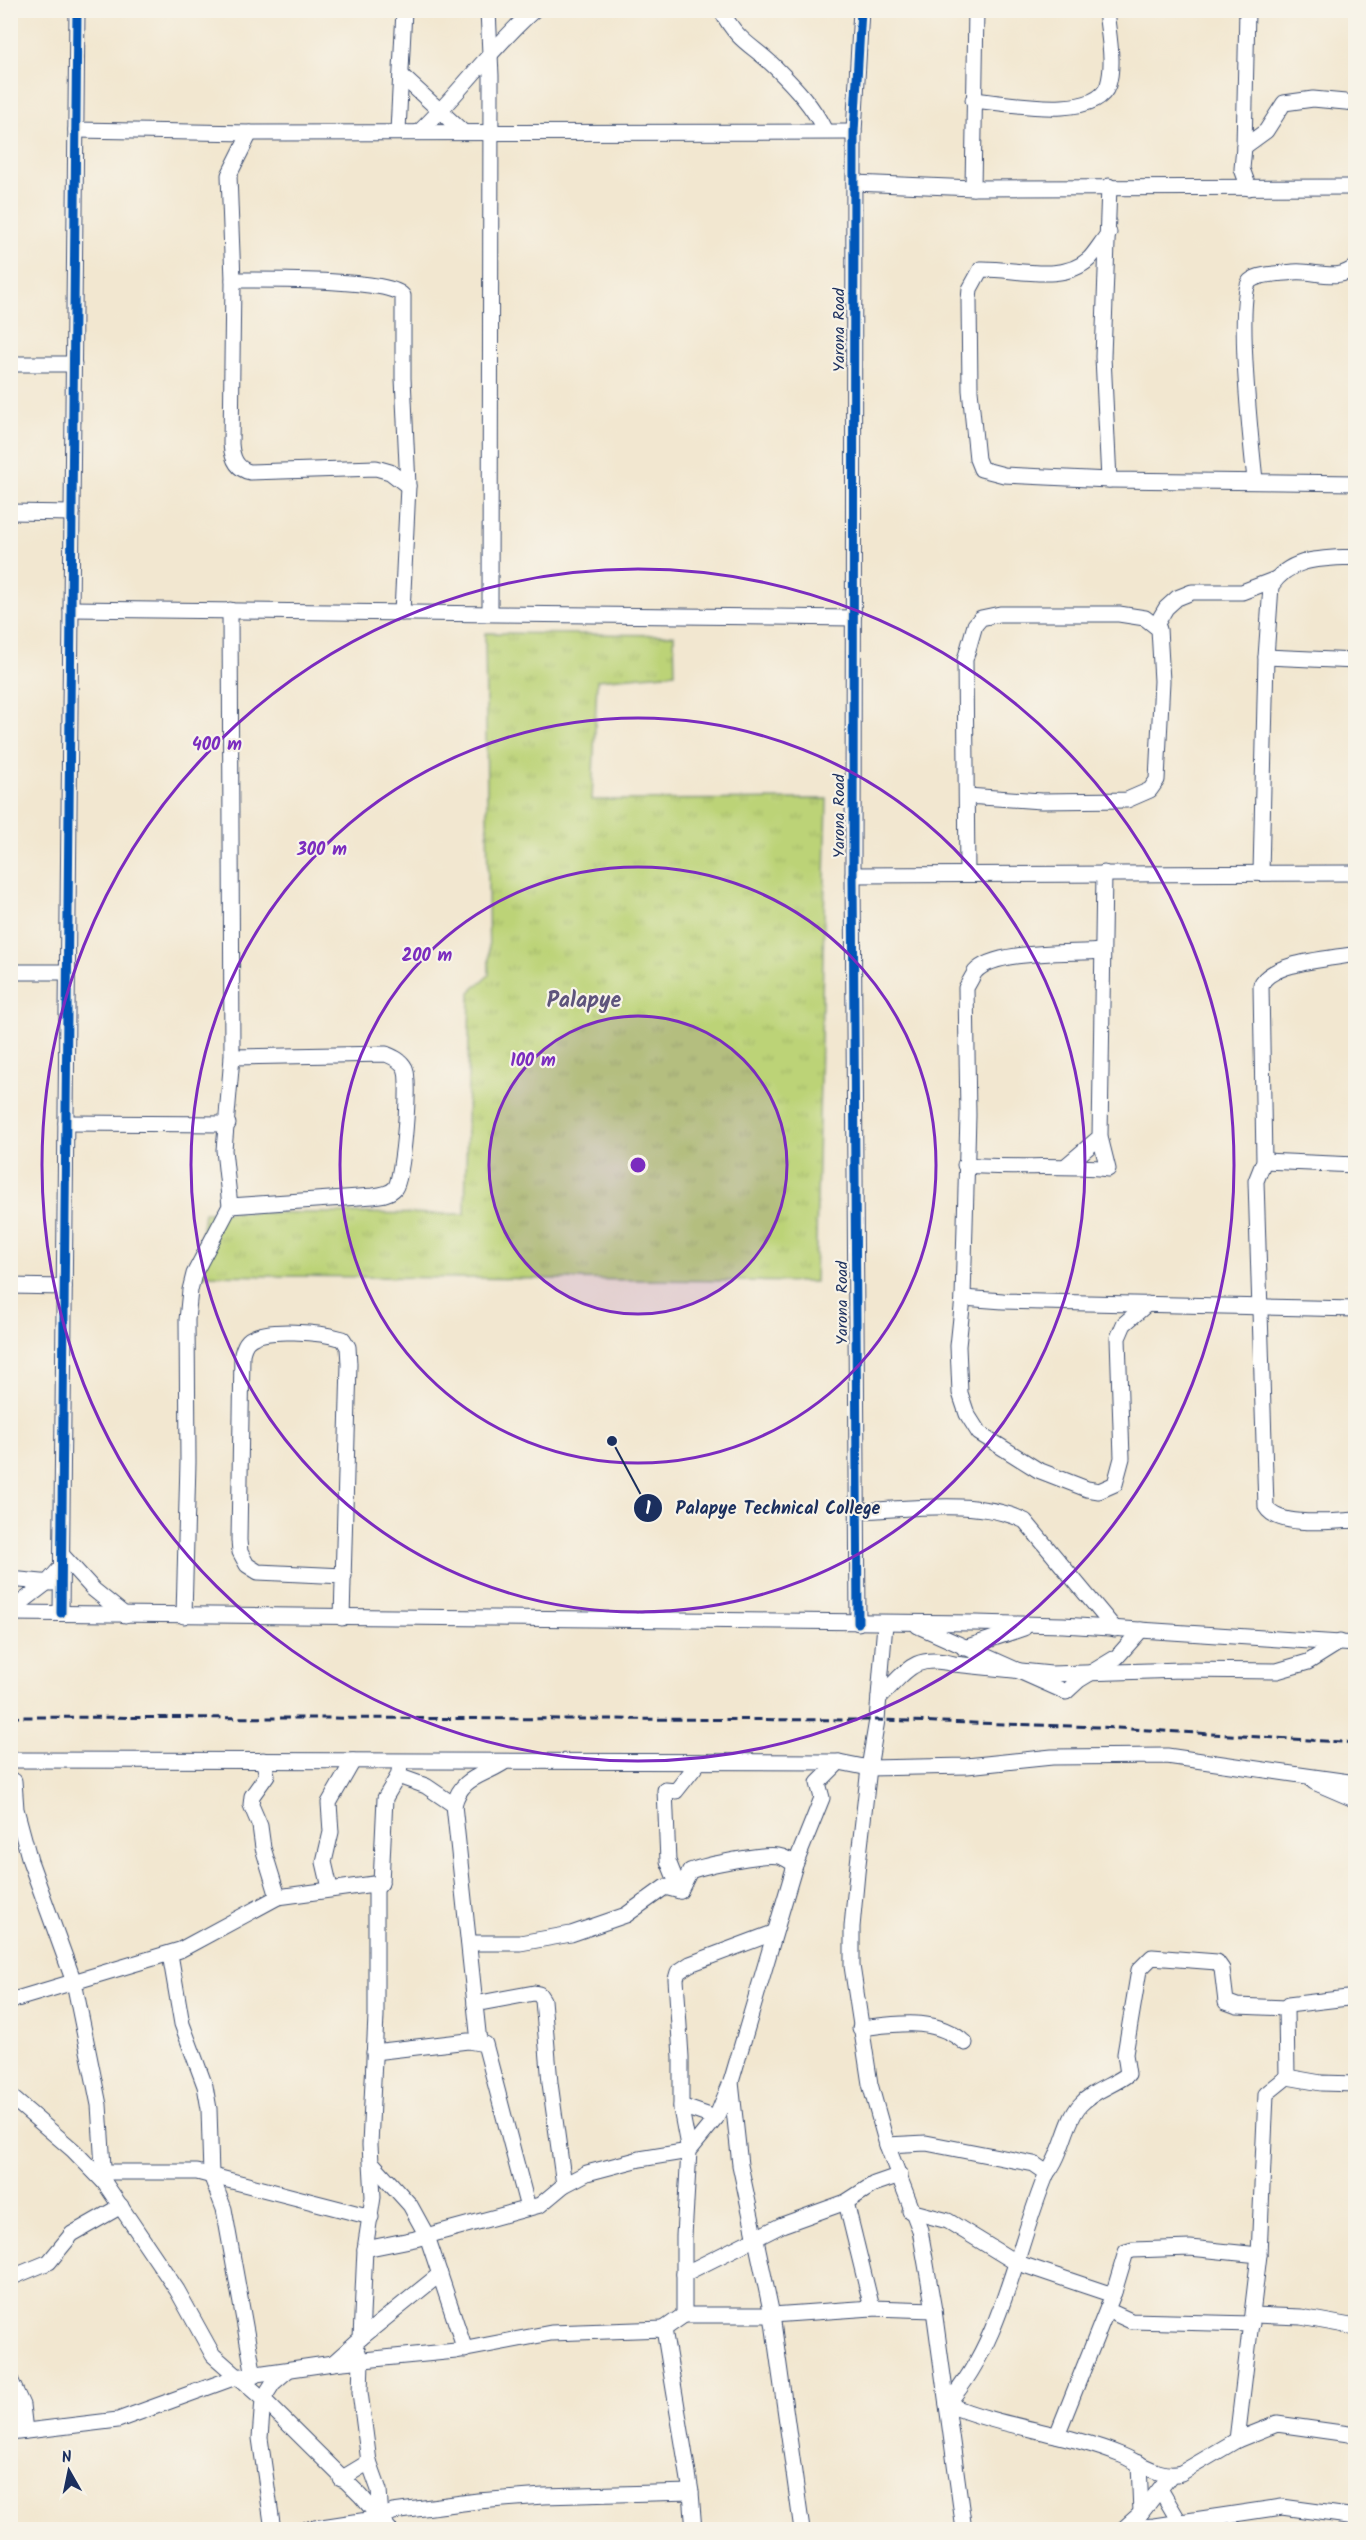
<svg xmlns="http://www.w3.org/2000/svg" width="1366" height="2540" font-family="Kalam,sans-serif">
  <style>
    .grass { fill: url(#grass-tufts); stroke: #6c816a; stroke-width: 1.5 }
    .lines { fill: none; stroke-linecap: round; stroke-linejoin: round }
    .minor-casing { stroke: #3b4b6f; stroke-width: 17 }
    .minor { stroke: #fff; stroke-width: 15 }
    .rail { stroke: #1b2f5e; stroke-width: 3; stroke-dasharray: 9 4.5; stroke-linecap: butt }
    .cycleway-casing { stroke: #f7f3e8; stroke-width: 13 }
    .cycleway { stroke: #0057b8; stroke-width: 9 }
    .ring { fill: none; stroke: #7b2cbf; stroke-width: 3 }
    .labels { text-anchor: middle; stroke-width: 4.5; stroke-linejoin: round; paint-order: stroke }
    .street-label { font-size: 16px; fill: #1b2f5e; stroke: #f7f3e8 }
    .district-label { font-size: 22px; font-weight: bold; fill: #5e547c; stroke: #f7f3e8 }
    .centre { fill: #7b2cbf; stroke: #f7f3e8; stroke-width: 3 }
    .ring-label { font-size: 18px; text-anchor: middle; font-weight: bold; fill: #7b2cbf; stroke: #f7f3e8; stroke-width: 4.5; stroke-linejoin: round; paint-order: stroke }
    .leader { fill: none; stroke: #1b2f5e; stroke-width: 2 }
    .callout-dot { fill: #1b2f5e; stroke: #f7f3e8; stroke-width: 2 }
    .mark-label { font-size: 18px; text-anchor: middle; font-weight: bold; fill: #fff }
    .callout-label { font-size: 18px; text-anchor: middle; font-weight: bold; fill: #1b2f5e; stroke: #f7f3e8; stroke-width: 4.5; stroke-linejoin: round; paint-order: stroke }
  </style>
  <defs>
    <pattern id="grass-tufts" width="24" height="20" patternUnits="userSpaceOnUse" patternTransform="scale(1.5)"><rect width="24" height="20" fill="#bcd377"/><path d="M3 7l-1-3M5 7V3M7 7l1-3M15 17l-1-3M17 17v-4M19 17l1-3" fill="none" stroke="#a1b569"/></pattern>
  </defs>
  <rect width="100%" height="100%" fill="#f7f3e8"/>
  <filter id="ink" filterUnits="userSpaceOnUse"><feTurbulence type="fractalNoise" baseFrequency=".0167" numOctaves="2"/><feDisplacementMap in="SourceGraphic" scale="12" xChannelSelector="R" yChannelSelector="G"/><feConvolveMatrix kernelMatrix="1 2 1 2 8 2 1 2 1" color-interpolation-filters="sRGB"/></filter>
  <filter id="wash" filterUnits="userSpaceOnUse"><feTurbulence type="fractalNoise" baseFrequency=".008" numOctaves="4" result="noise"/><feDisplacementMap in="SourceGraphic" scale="24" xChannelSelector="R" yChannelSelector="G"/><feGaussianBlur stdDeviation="1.35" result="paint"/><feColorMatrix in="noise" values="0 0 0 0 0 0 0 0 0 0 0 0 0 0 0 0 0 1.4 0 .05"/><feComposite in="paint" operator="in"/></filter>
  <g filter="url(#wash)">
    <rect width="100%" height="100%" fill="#f2e7d0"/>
    <polygon class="grass" points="485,633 674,635 675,673 597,680 592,800 827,799 815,1282 196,1275 204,1212 465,1214 470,992 489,975"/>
  </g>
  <g filter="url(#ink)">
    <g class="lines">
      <defs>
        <g id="minor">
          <polyline points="488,10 491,76 490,613"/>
          <path d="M721,10C739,44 752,44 776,68C795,87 813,106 825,131"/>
          <polyline points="1247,10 1244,147 1242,169 1249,188"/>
          <polyline points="401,75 463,132"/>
          <path d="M973,100C1003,102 1096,122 1108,85C1115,63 1108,33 1106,10"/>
          <polyline points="76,130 250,133 854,132"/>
          <polyline points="398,131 404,10"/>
          <path d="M419,132C460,93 492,47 534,10"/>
          <path d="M250,133L229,175L233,280L231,444C232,457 236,469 250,472L376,468L390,472L408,486"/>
          <polyline points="1244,147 1266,131 1284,103 1313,99 1356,103"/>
          <polyline points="854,183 973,188 1356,187"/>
          <polyline points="973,188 976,10"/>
          <path d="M1109,233C1102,241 1096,252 1089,259C1062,284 1015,268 981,269L970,289L969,300L970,390L977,459L981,469L1004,475L1109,480L1356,483"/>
          <path d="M233,280C260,280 392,278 403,296V378L408,486L402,613"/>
          <polyline points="10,364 74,364"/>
          <polyline points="1109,480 1103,357 1109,186"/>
          <path d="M1255,480C1252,452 1235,295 1250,281C1259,273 1282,274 1294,272C1315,270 1338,283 1356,266"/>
          <polyline points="10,512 72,513"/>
          <polyline points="71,609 853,618"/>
          <polyline points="1156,625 1166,608 1177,598 1192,592 1242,592 1276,579"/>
          <polyline points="1266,657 1356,661"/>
          <polyline points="967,796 1041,801 1127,800 1150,790 1157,780 1158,759 1162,681 1159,629 1145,618 1119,614 1000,614 981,618 975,625 965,660 967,874"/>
          <path d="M1261,873L1266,657L1271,586C1291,556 1323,559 1356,557"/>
          <polyline points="853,875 1356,873"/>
          <path d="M1102,951C1072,954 995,949 975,972C972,977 969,983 966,988L968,1115L963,1298L958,1346L960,1393L967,1414L979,1433L1038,1470L1087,1489L1099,1491L1115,1484L1122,1458L1118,1338L1124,1324L1147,1304"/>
          <path d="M1356,954C1331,959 1271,962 1261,985L1264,1161L1256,1181L1266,1507C1278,1528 1334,1521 1356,1520"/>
          <polyline points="10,972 68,972"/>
          <polyline points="66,1123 228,1124"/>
          <polyline points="1264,1161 1356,1165"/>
          <path d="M965,1165C1013,1169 1060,1164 1108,1169L1100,1137"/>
          <polyline points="1067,1165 1100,1137 1104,873"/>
          <path d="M230,1206L373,1196C381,1195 390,1194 395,1188C403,1178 411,1081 405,1068C401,1060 393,1057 386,1054L232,1057"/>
          <polyline points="10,1286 64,1287"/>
          <polyline points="963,1298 1003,1301 1356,1309"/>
          <path d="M857,1511C908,1509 980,1498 1025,1521L1115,1629"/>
          <polyline points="62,1555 94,1590 125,1615"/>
          <polyline points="10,1579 52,1583"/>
          <polyline points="10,1611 48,1582 62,1566"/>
          <polyline points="10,1613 975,1623 1063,1625 1356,1644"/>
          <polyline points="61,1613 77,10"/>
          <polyline points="184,1616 188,1462 187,1320 190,1290 194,1274 230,1206 224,1150 232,1057 230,610"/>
          <path d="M342,1618L349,1364L348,1347L343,1339C324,1333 264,1326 248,1341C245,1344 243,1350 242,1354L239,1540L240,1552L247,1565L258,1572L344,1576"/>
          <polyline points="858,1623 853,875 854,132 861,10"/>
          <polyline points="885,1624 877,1720 869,1768 857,1873 852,1927 852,1966 870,2084 887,2145 920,2230 934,2310 964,2530"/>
          <polyline points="918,1626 1066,1692 1079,1680 1117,1657 1141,1630"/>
          <polyline points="964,1648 1024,1628"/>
          <path d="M879,1698C906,1672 913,1653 954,1664L1051,1674L1182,1670L1277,1671L1308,1662L1340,1642"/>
          <polyline points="10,1760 839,1762 869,1768 967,1766 1052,1757 1167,1756 1356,1783"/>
          <polyline points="263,1760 267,1775 252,1796 251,1805 260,1826 263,1848 278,1897"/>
          <polyline points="398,1776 426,1786 454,1805 479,2042"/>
          <polyline points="10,1779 14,1781 16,1809 30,1861 74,1982 99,2105 104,2182"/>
          <polyline points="1314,1782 1356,1800"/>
          <path d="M454,1805C461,1777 481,1777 503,1763"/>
          <polyline points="381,1883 385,1798 398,1776 400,1767"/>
          <polyline points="330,1888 324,1862 331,1832 329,1803 353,1761"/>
          <polyline points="680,1891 668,1861 665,1790 676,1791 699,1762"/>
          <path d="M469,1943H520L571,1934L626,1915L665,1887L680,1891L690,1871C706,1865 763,1853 778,1856C785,1857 789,1860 795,1865"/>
          <polyline points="170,1954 182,2024 205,2086 209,2109 211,2175 224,2209 254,2376"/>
          <polyline points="10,2001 180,1950 278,1897 381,1883 376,1889 376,2016 370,2145 373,2197 365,2249 361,2338 333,2363"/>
          <polyline points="475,2004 534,1993 539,1994 543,2000 550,2083 564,2185"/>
          <path d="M860,2028C897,2024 935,2016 965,2043"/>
          <polyline points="374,2052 468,2041 485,2044 528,2208"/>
          <polyline points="1287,2077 1321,2083 1356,2084"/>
          <polyline points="10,2096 73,2150 104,2182 177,2290 213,2355 263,2399 260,2438 273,2530"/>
          <polyline points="681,2106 716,2118"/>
          <path d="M887,2145L926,2143L1034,2164L1047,2173C1015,2250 1003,2341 947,2404C1003,2428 1065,2432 1121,2455C1140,2463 1161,2479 1181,2473L1237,2440L1277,2424L1356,2435"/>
          <polyline points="373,2164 410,2205 427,2236 465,2350"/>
          <polyline points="103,2172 197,2172 371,2217"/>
          <path d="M1047,2173C1063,2154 1065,2122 1080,2105C1093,2090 1113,2086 1128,2074L1125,2054L1139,1970L1152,1957L1217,1962L1222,1969L1226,2002L1237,2006L1286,2008L1288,2005L1356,1997"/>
          <polyline points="846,2202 872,2308"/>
          <polyline points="910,2211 948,2221 1015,2262 1107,2293 1114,2292 1126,2252 1133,2250 1190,2248 1259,2255 1237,2440"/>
          <polyline points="365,2249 415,2239 540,2205 564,2185 587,2173 640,2159 689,2151 681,2109 681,2057 676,1979 678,1972 690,1964 773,1933"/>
          <polyline points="1259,2255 1266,2094 1287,2077 1286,2008"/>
          <polyline points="684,2274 782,2225 846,2202 874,2184 900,2175"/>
          <polyline points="10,2278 49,2262 72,2234 121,2206"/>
          <polyline points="1107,2310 1131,2321 1252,2324"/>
          <polyline points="684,2315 772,2315 872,2308 934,2310"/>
          <polyline points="1253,2315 1301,2317 1356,2327"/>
          <polyline points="664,2329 684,2315 684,2236 689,2151 716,2118 731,2082"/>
          <polyline points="361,2338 440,2274"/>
          <polyline points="358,2352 361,2361 360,2392 369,2462 379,2490 381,2518"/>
          <polyline points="288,2370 273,2383 263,2399 361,2496 390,2530"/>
          <polyline points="10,2379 22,2405 25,2431"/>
          <polyline points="10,2433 118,2420 236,2377 333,2363 456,2351 551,2333 664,2329 691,2492 694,2530"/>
          <polyline points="1057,2435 1114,2292"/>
          <polyline points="1139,2463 1141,2513"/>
          <polyline points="341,2479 369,2462"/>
          <polyline points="1160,2489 1180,2523"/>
          <polyline points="1127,2528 1154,2526 1282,2507 1356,2517"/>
          <polyline points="302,2530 381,2518 393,2512 478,2501 543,2496 691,2492"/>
          <polyline points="802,2530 772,2315 740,2165 731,2082 795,1865 822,1798 818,1783 839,1762"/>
          <polyline points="1122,2530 1141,2513 1170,2476"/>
        </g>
      </defs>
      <use href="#minor" class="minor-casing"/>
      <use href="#minor" class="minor"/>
      <polyline class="rail" points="10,1717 877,1720 1100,1727 1356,1743"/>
      <defs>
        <g id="cycleway">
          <polyline points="61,1613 77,10"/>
          <polyline points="858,1623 853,875 854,132 861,10"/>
        </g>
      </defs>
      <use href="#cycleway" class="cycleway-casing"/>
      <use href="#cycleway" class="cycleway"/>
    </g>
  </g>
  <circle cx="638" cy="1165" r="149" fill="#7b2cbf" fill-opacity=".12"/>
  <g class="ring">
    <circle cx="638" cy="1165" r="149"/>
    <circle cx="638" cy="1165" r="298"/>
    <circle cx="638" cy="1165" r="447"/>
    <circle cx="638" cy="1165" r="596"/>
  </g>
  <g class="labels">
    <g class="street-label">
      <text transform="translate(838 330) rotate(-90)" y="6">Yarona Road</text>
      <text transform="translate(838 816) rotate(-90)" y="6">Yarona Road</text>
      <text transform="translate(841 1303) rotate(-90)" y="6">Yarona Road</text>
    </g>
    <g class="district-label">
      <text x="584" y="1007">Palapye</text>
    </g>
  </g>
  <circle cx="638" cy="1165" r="9" class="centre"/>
  <g class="ring-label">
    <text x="217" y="750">400 m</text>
    <text x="322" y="855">300 m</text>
    <text x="427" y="961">200 m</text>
    <text x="533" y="1066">100 m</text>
  </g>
  <path class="leader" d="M612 1441L648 1508"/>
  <g class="callout-dot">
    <circle cx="612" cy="1441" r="6"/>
    <circle cx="648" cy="1508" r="15"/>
  </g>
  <g class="mark-label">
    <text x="648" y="1514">1</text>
  </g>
  <g class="callout-label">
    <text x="778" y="1514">Palapye Technical College</text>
  </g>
  <rect width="1366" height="2540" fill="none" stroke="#f7f3e8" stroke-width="36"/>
  <g transform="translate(69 2471) rotate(351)" stroke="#f7f3e8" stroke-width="4.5" paint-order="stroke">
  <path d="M0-4.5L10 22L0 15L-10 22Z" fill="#1b2f5e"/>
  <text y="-9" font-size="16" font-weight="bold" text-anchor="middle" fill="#1b2f5e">N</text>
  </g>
</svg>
